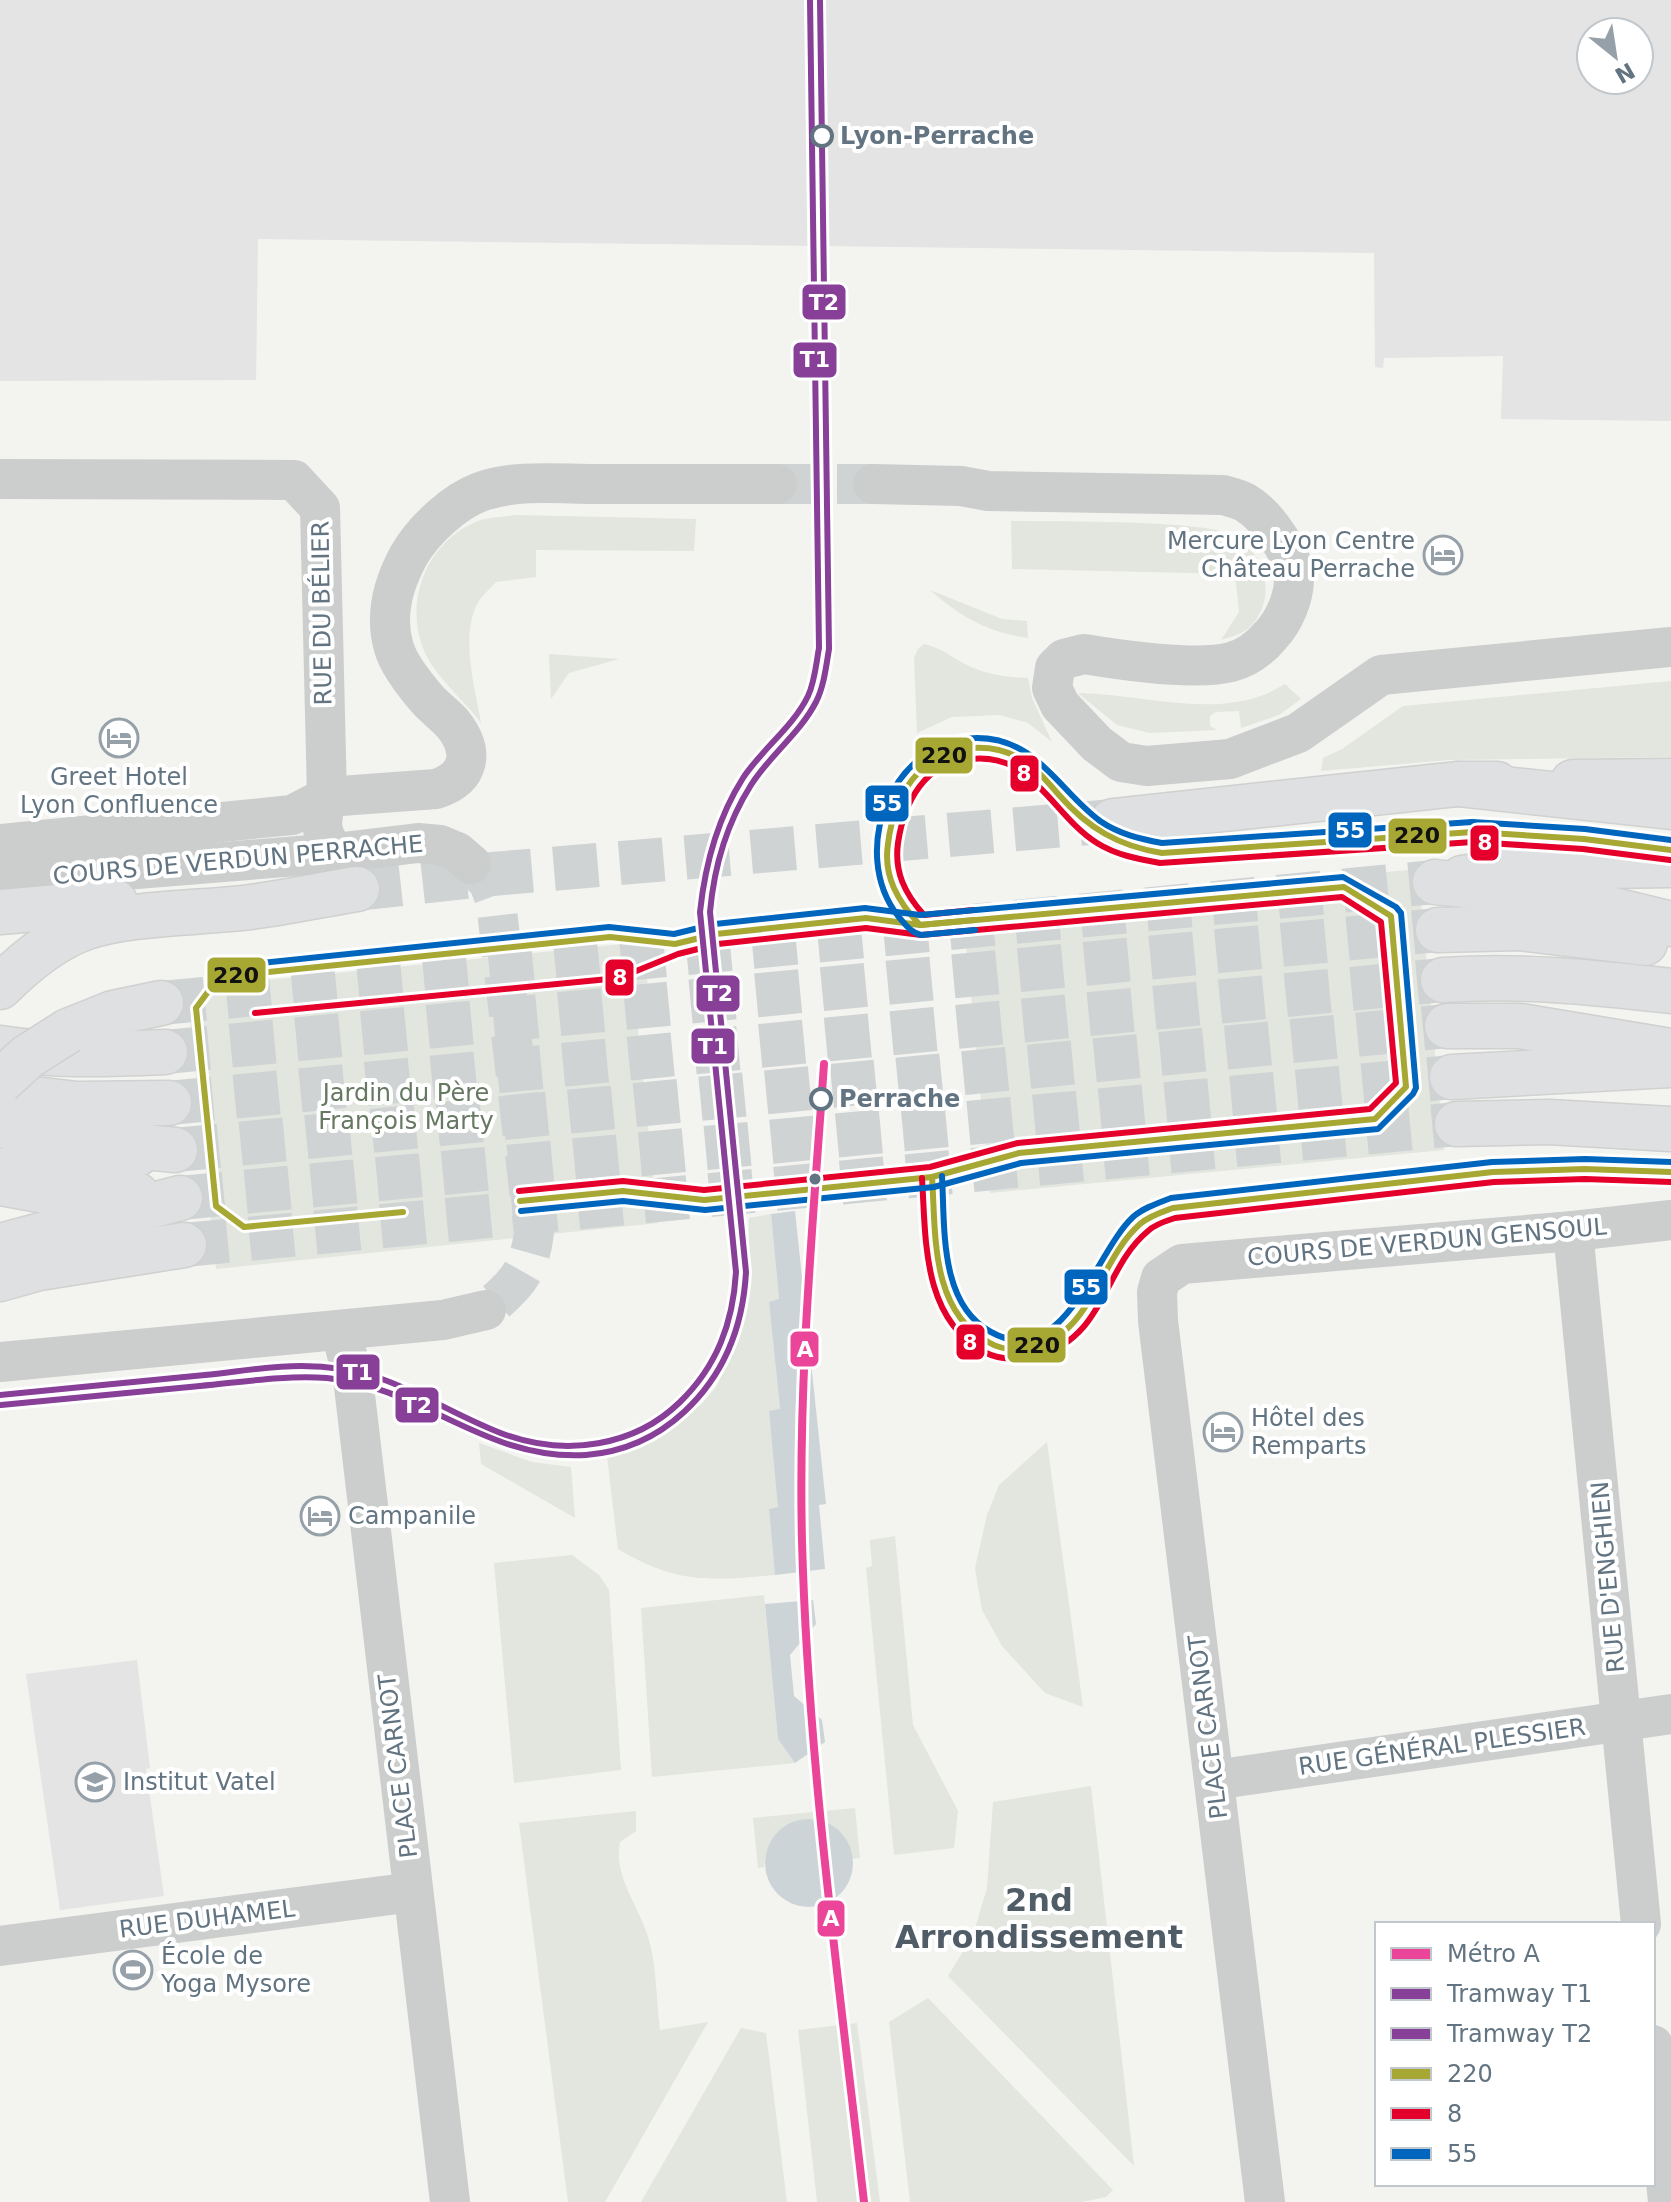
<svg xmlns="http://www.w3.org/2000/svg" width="1671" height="2202" font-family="'DejaVu Sans',sans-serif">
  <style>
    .built { fill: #e3e4e3; fill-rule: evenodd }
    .green { fill: #e2e6de }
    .water { fill: #ccd4d7 }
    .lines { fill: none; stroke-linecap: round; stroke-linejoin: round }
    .street-tunnel { stroke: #cfd3d4; stroke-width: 40; stroke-dasharray: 40 20; stroke-linecap: butt }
    .primary-tunnel { stroke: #cfd3d4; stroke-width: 44; stroke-dasharray: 44 22; stroke-linecap: butt }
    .highway-tunnel { stroke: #cfd3d4; stroke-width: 44; stroke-dasharray: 44 22; stroke-linecap: butt }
    .primary-casing { stroke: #cfd0cf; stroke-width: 47 }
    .highway-casing { stroke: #d1d1d1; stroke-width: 47 }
    .street { stroke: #cccdcd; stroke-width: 40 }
    .primary { stroke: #dfe0e1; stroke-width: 44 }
    .highway { stroke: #dfe0e1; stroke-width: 44 }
    .primary-bridge-casing { stroke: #cfd0cf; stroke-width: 47; stroke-linecap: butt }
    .primary-bridge { stroke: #dfe0e1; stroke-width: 44 }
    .bus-1-casing { stroke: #fff; stroke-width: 12 }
    .bus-2-casing { stroke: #fff; stroke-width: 12 }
    .bus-3-casing { stroke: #fff; stroke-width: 12 }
    .bus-1 { stroke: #a7a734; stroke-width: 6 }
    .bus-2 { stroke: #e4002b; stroke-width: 6 }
    .bus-3 { stroke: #0065bd; stroke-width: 6 }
    .tram-1-casing { stroke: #fff; stroke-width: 12 }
    .tram-2-casing { stroke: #fff; stroke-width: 12 }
    .tram-1 { stroke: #873f98; stroke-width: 6 }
    .tram-2 { stroke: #873f98; stroke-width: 6 }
    .metro-1-casing { stroke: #fff; stroke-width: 14 }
    .metro-1 { stroke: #eb4599; stroke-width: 8 }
    .stop-dot { fill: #fff; stroke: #627481; stroke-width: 4 }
    .bus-dot { fill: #627481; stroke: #fff; stroke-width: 3 }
    .labels { text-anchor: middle; stroke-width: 8; stroke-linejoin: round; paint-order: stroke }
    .stop-label { font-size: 24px; font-weight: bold; fill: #627481; stroke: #fff; text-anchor: start }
    .poi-label { font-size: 24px; fill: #627481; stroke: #fff; text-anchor: start }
    .street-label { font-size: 24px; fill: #627481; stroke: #fff }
    .park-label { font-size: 24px; fill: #667861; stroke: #fff }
    .district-label { font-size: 32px; font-weight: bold; fill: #505d66; stroke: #fff }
    .line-badge { stroke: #fff; stroke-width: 3 }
    .badge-label { font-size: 22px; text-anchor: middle; font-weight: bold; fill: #fff }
    .pale-badge-label { font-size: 22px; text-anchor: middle; font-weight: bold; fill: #111 }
  </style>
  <rect width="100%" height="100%" fill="#f3f3f0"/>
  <g class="built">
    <path d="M0,0H1671V421L1501,419L1503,356L1384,358L1383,368L1375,367L1374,253L258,239L256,380L0,381ZM1591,32H1639V80H1591Z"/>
    <polygon points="137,1660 150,1768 146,1769 164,1896 60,1910 26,1674"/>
  </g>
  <g class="green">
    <path d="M515,515L696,519L694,551L536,550V577L496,582C490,589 480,597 476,606C461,641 475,687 481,723C465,701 438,679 426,655C402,605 425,542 478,521C490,517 504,517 515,515Z"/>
    <path d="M1011,521C1051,522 1211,519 1237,537C1267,558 1277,601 1249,628C1242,634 1230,637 1221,640L1239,612L1235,574L1012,569Z"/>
    <path d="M930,590L1002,619L1027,621L1028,638C989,633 959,616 930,590Z"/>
    <path d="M924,644C940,647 951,657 965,664C986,675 1006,677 1028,678L1032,698L1052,742L1028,723L1000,715L952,717L917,733L914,658L918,649Z"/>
    <polygon points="549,654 619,659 569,673 551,699"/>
    <polygon points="1671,681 1671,757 1449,760 1321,771 1323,758 1342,749 1403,706"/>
    <path d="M1285,684L1301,699L1279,715L1241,728L1239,711L1216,712L1210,716V726L1217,730L1150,733L1117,725L1078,693C1146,694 1224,723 1285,684Z"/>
    <polygon points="1418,869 1444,1150 990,1193 963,913"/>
    <polygon points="643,942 649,998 635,1000 658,1223 216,1269 187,988"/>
    <path d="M771,1214L779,1300L769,1302L780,1410L769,1411L779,1508L769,1509L775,1575C709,1581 677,1584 618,1549L607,1456C646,1441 689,1424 715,1388C720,1382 721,1373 725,1366C738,1345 746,1323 748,1297C750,1271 748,1244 749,1218Z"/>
    <polygon points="1047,1442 1083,1707 1045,1693 1002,1646 982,1610 975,1568 987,1515 999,1485"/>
    <polygon points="479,1443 532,1462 571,1467 575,1518 481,1464"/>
    <polygon points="895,1536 913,1725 958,1811 954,1848 894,1855 866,1568 872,1566 870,1540"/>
    <polygon points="572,1555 599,1575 609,1590 621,1770 514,1783 494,1563"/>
    <polygon points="764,1595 778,1739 795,1763 652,1777 641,1608"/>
    <polygon points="1091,1786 1134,2166 948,1976 973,1935 987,1888 993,1802"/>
    <path d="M855,1808L860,1858L853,1859L843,1835L822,1821C788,1828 768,1826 764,1867L758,1868L753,1818Z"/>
    <path d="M636,1811V1831L620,1842C613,1876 639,1906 648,1937C657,1965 656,2000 660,2030L708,2022L605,2202H568L519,1823Z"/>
    <polygon points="928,1998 1113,2190 1106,2197 1082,2202 910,2202 889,2022"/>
    <polygon points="857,2023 880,2202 817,2202 798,2030"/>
    <polygon points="741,2028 766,2033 787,2202 641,2202"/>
  </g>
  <g class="water">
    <polygon points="795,1211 826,1504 819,1505 825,1569 775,1575 769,1509 778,1507 769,1411 780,1409 769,1302 779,1299 771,1214"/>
    <polygon points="813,1600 816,1624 790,1655 794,1696 822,1720 825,1742 795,1763 778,1739 765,1604"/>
    <circle cx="809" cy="1863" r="44"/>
  </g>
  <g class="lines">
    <g class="street-tunnel">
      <polyline points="777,484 873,484"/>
      <path d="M471,864L489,883L496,902L534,1233C529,1272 516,1285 486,1310"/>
    </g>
    <g class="primary-tunnel">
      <polyline points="357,889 492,874 1113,821"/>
      <polyline points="161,1003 1435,882"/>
      <polyline points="175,1150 1447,1026"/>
      <polyline points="184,1245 1457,1124"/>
    </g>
    <g class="highway-tunnel">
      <polyline points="165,1052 1438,930"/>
      <polyline points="169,1103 1443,980"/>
      <polyline points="180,1198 1452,1077"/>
    </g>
    <defs>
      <g id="primary">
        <polyline points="1573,782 1671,781"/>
        <polyline points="1113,821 1458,784 1497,784"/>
        <polyline points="1462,878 1534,867 1671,865"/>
        <polyline points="0,912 115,902"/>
        <path d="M0,987C24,963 51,940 84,928C126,913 196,913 242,908C280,904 319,895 357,889"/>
        <polyline points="1447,1026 1520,1026 1671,1051"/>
        <polyline points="68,1031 113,1013 161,1003"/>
        <polyline points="1457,1124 1549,1122 1671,1129"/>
        <polyline points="0,1171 137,1154"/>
        <polyline points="0,1279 39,1268 184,1245"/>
      </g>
      <g id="highway">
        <polyline points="1458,784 1671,807"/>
        <polyline points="1435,882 1548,894 1671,924"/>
        <polyline points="1438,930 1520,928 1645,943"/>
        <path d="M1443,980C1523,975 1592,982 1671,991"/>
        <path d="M0,1048C55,1057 110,1054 165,1052"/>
        <polyline points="1452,1077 1671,1065"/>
        <polyline points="0,1095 77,1104 169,1103"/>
        <polyline points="0,1125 68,1139 175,1150"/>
        <polyline points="0,1183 40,1190 137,1195"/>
        <polyline points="0,1246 180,1198"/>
      </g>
    </defs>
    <use href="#primary" class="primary-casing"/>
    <use href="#highway" class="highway-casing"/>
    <g class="street">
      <path d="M0,479L294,480L320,508L327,797C320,824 319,831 335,853"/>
      <path d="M873,484L961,486L988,491L1223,495C1230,497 1239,499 1246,503C1266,515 1295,555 1294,579C1294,598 1284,621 1271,635C1260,648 1248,658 1231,662C1197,671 1120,660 1084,654L1064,659L1055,668L1052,688L1060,705L1097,744L1121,762L1147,766L1230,759L1298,733L1381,675L1671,647"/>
      <path d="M0,844L292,815L327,797L436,789C470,778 475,752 453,724C445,715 435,708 427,699C415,685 399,665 394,648C384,615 393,584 409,555C423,531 453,502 480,492C516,479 558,484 595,484C656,484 716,484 777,484"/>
      <polyline points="0,880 335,853 418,843 440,845 457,852 471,864"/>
      <polyline points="1573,1231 1641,1924"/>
      <polyline points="341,1331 353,1378 450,2202"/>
      <polyline points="0,1362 443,1320 486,1310"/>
      <polyline points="1214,1780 1671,1714"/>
      <polyline points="0,1946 413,1892"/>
      <polyline points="1653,2045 1668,2202"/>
      <polyline points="1265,2202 1158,1321 1157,1292 1161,1278 1182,1264 1573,1231 1671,1220"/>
    </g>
    <use href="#primary" class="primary"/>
    <use href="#highway" class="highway"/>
    <defs>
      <polyline id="primary-bridge" points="0,1082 27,1057 68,1031"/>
    </defs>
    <use href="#primary-bridge" class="primary-bridge-casing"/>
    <use href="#primary-bridge" class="primary-bridge"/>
    <defs>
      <g id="bus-1">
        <path d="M974,920L920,925C898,902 883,876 888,844C894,795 919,753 972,748C988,747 1005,750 1019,758C1035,767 1047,781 1059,795C1088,828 1118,846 1162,853L1473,832L1584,839L1671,850"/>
        <path d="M932,1177C936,1234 930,1310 988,1342C1000,1349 1015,1351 1029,1348C1093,1335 1098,1261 1140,1224C1149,1216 1162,1212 1173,1208L1493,1172L1585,1169L1671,1172"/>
        <polyline points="403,1212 244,1227 216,1206 196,1008 219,977 610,937 675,944 716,934 866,918 920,925 1344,887 1391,916 1406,1087 1375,1119 1019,1153 932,1177 704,1200 623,1191 520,1201"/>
      </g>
      <g id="bus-2">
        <path d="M973,910L924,915C905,894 894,872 898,843C904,802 925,762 970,759C988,757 1007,761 1022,772C1050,792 1067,824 1097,843C1116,855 1138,859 1160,863L1473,842L1583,849L1670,860"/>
        <polyline points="255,1013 619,978 678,954 718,944 866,928 921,935 1342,897 1381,922 1396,1083 1370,1109 1018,1143 930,1167 704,1190 623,1181 519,1191"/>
        <path d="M922,1178C926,1240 922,1318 984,1352C1000,1360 1021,1361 1038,1356C1106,1336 1103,1268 1148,1231C1155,1224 1166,1221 1175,1218L1494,1182L1585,1179L1671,1182"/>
      </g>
      <g id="bus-3">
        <path d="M975,930L921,935C911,933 905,924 898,916C848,851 892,739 977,738C1037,738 1058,790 1100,821C1119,834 1140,839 1162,843L1472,822L1585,829L1671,840"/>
        <polyline points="251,964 609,927 674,934 715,924 865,908 920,915 1343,877 1396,907 1401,913 1416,1088 1413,1094 1378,1129 1021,1163 934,1187 705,1210 623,1201 521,1211"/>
        <path d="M942,1176C945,1228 939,1304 991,1332C1064,1373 1095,1252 1133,1217C1143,1208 1158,1203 1171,1198L1492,1162L1585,1159L1671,1162"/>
      </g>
    </defs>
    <use href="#bus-1" class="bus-1-casing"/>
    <use href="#bus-2" class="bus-2-casing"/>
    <use href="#bus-3" class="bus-3-casing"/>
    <use href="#bus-1" class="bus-1"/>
    <use href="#bus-2" class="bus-2"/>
    <use href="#bus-3" class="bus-3"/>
    <defs>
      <path id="tram-1" d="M0,1395C68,1388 137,1382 205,1375C236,1372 269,1366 301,1366C326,1366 355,1370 379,1378C423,1393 462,1419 506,1435C566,1456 634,1447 680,1402C717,1366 733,1323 736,1272L700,912C705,865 717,819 743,778C762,749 793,727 808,696C815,681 816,664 819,648L810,0"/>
      <path id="tram-2" d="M1,1405C67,1399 134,1392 200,1386C243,1382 285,1375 327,1378C423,1387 485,1461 586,1455C623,1452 657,1437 684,1412C725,1374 743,1327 746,1272L710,912C714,867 727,823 751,785C770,755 800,733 816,702C824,686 826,667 829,649L820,0"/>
    </defs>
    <use href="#tram-1" class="tram-1-casing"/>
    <use href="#tram-2" class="tram-2-casing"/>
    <use href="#tram-1" class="tram-1"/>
    <use href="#tram-2" class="tram-2"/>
    <defs>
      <path id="metro-1" d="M824,1064C813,1223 798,1381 802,1541C808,1762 839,1982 864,2202"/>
    </defs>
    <use href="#metro-1" class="metro-1-casing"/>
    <use href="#metro-1" class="metro-1"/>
  </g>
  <defs>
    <symbol id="hotel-ring" viewBox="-11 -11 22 22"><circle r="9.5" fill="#fff" stroke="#95a0a8" stroke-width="1.5"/><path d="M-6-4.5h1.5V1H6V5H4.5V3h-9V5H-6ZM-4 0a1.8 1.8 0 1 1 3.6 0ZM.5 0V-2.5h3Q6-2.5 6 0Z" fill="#95a0a8"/></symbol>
    <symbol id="university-ring" viewBox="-11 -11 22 22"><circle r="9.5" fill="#fff" stroke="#95a0a8" stroke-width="1.5"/><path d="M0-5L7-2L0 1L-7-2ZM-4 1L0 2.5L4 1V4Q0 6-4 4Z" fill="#95a0a8"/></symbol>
    <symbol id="stadium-ring" viewBox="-11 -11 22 22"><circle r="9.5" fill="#fff" stroke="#95a0a8" stroke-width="1.5"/><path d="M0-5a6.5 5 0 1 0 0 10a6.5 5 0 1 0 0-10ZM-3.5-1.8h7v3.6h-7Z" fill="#95a0a8"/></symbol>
  </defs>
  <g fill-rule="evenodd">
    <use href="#hotel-ring" x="1421" y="533" width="44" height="44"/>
    <use href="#hotel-ring" x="97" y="716" width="44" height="44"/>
    <use href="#hotel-ring" x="1201" y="1410" width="44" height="44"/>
    <use href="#hotel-ring" x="298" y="1494" width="44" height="44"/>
    <use href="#university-ring" x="73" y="1760" width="44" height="44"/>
    <use href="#stadium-ring" x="111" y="1948" width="44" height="44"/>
  </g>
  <g class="stop-dot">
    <circle cx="822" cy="136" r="10"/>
    <circle cx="821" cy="1099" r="10"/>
  </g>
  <circle class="bus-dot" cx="815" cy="1179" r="7"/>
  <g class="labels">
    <g class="stop-label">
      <text x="840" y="144">Lyon-Perrache</text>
      <text x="839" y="1107">Perrache</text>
    </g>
    <g class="poi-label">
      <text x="1415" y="549" text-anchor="end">Mercure Lyon Centre<tspan x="1415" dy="28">Château Perrache</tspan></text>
      <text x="119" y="785" text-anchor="middle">Greet Hotel<tspan x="119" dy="28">Lyon Confluence</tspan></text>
      <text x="1251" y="1426">Hôtel des<tspan x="1251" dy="28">Remparts</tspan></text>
      <text x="348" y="1524">Campanile</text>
      <text x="123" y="1790">Institut Vatel</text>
      <text x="161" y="1964">École de<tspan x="161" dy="28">Yoga Mysore</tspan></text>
    </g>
    <g class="street-label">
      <text transform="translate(322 613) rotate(-91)" y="8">RUE DU BÉLIER</text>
      <text transform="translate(238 860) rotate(-5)" y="8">COURS DE VERDUN PERRACHE</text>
      <text transform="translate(1427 1242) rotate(-5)" y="8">COURS DE VERDUN GENSOUL</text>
      <text transform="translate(1608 1577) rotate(-95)" y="8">RUE D'ENGHIEN</text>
      <text transform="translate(1208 1727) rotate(-97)" y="8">PLACE CARNOT</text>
      <text transform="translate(1442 1747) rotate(-8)" y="8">RUE GÉNÉRAL PLESSIER</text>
      <text transform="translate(398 1766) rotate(-97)" y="8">PLACE CARNOT</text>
      <text transform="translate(207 1919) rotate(-7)" y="8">RUE DUHAMEL</text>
    </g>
    <g class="park-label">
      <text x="406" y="1101">Jardin du Père<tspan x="406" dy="28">François Marty</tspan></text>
    </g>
    <g class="district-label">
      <text x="1039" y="1911">2nd<tspan x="1039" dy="37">Arrondissement</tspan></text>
    </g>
  </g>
  <g class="line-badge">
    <rect x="801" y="283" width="46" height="38" rx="8" fill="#873f98"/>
    <rect x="792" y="341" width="46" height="38" rx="8" fill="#873f98"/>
    <rect x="914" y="736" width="60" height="39" rx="8" fill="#a7a734"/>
    <rect x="1009" y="754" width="31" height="39" rx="8" fill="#e4002b"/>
    <rect x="864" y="784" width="46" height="39" rx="8" fill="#0065bd"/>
    <rect x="1327" y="811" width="46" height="38" rx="8" fill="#0065bd"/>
    <rect x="1387" y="817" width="61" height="38" rx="8" fill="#a7a734"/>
    <rect x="1469" y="824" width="31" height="38" rx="8" fill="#e4002b"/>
    <rect x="206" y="956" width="61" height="38" rx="8" fill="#a7a734"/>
    <rect x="604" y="958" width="31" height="39" rx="8" fill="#e4002b"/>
    <rect x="695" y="974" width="46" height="39" rx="8" fill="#873f98"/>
    <rect x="690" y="1027" width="46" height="38" rx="8" fill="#873f98"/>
    <rect x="1063" y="1268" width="46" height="38" rx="8" fill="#0065bd"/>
    <rect x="955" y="1323" width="31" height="38" rx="8" fill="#e4002b"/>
    <rect x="1006" y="1326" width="61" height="38" rx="8" fill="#a7a734"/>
    <rect x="789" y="1330" width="31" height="38" rx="8" fill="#eb4599"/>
    <rect x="335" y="1353" width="46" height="38" rx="8" fill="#873f98"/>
    <rect x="394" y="1386" width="46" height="38" rx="8" fill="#873f98"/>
    <rect x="816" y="1899" width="30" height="39" rx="8" fill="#eb4599"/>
  </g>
  <g class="badge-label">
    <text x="824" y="310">T2</text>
    <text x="815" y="367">T1</text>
    <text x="1024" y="781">8</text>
    <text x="887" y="811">55</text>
    <text x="1350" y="838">55</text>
    <text x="1485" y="850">8</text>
    <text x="620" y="985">8</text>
    <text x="718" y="1001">T2</text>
    <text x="713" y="1054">T1</text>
    <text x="1086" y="1295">55</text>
    <text x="970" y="1350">8</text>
    <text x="805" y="1357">A</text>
    <text x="358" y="1380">T1</text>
    <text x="417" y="1413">T2</text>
    <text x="831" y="1926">A</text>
  </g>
  <g class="pale-badge-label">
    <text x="944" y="763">220</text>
    <text x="1417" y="843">220</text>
    <text x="236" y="983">220</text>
    <text x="1037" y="1353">220</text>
  </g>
  <rect x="1375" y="1922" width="280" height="264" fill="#ffffff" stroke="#c0c7cd" stroke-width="2"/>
  <rect x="1391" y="1948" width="40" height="12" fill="#eb4599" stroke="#c0c7cd" stroke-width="2"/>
  <text x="1447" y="1962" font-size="24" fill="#627481">Métro A</text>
  <rect x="1391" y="1988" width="40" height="12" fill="#873f98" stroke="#c0c7cd" stroke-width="2"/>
  <text x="1447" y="2002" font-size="24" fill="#627481">Tramway T1</text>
  <rect x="1391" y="2028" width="40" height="12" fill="#873f98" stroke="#c0c7cd" stroke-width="2"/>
  <text x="1447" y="2042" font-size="24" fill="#627481">Tramway T2</text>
  <rect x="1391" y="2068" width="40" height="12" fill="#a7a734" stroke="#c0c7cd" stroke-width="2"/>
  <text x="1447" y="2082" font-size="24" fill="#627481">220</text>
  <rect x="1391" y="2108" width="40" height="12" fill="#e4002b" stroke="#c0c7cd" stroke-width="2"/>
  <text x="1447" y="2122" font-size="24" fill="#627481">8</text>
  <rect x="1391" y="2148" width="40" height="12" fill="#0065bd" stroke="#c0c7cd" stroke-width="2"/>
  <text x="1447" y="2162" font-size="24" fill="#627481">55</text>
  <g transform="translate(1615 56) rotate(150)"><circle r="38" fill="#ffffff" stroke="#c0c7cd" stroke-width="2"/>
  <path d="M0-6L14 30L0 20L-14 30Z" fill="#95a0a8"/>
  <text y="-12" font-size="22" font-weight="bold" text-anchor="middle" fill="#627481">N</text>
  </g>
</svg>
